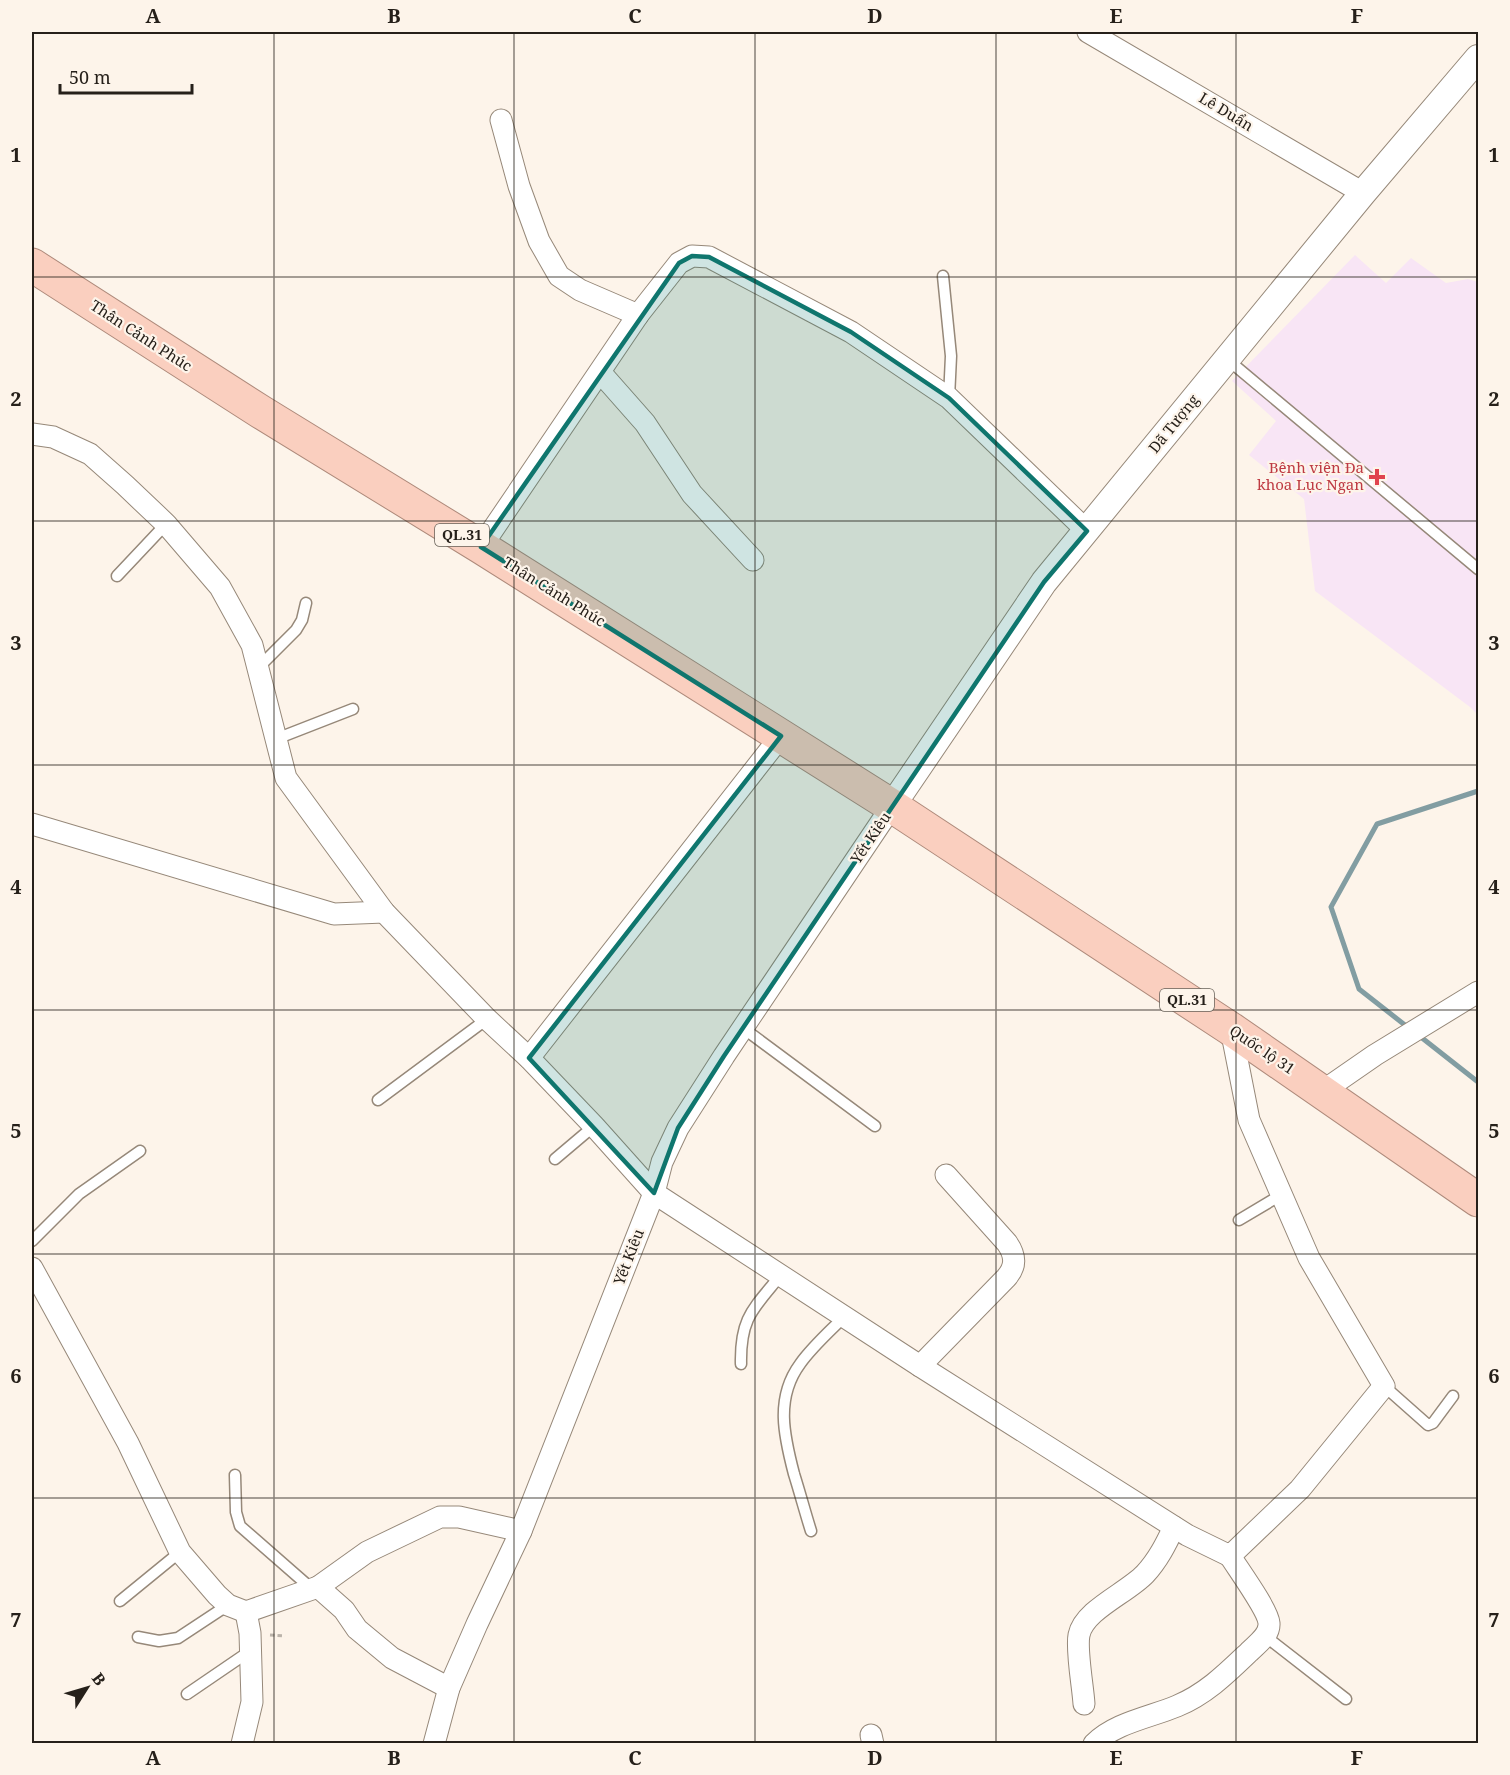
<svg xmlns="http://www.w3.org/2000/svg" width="1510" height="1775" font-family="'Noto Serif',serif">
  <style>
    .medical { fill: #f8e5f5 }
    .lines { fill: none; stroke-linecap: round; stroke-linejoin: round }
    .stream { stroke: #829da2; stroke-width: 5 }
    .service-casing { stroke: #968879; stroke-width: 13 }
    .minor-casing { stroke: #968879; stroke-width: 23 }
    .tertiary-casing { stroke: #968879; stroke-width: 28 }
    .trunk-casing { stroke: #ae8a7b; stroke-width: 35 }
    .path { stroke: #bbb3aa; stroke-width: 3; stroke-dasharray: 4.5 3; stroke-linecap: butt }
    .service { stroke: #fff; stroke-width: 10 }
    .minor { stroke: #fff; stroke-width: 21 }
    .tertiary { stroke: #fff; stroke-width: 26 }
    .trunk { stroke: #facfbf; stroke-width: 33 }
    .marked { fill: #0f766e; fill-opacity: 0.2; stroke: #0f766e; stroke-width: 4.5; stroke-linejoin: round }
    .grid { fill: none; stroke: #26201a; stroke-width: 1.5; stroke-opacity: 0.55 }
    .health-dot { fill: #e0444e; stroke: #fdf4ea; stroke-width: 2 }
    .labels { text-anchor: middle; stroke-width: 4.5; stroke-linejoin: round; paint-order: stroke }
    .shield { fill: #fdf4ea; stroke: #666058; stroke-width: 1.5 }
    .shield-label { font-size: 14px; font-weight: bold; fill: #26201a }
    .street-label { font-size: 15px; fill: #26201a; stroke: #fdf4ea }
    .health-label { font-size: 15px; fill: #be3a42; stroke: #fdf4ea; text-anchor: end }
    .neatline { fill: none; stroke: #26201a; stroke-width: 2 }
    .grid-label { font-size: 20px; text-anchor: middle; font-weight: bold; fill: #26201a }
  </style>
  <rect width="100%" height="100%" fill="#fdf4ea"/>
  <polygon class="medical" points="1355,255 1386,283 1411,258 1446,283 1468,279 1478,282 1478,715 1470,707 1315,591 1304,499 1249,455 1276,421 1232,381"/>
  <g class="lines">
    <g class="stream">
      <polyline points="1410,1029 1359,989 1331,907 1377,824 1478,791"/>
      <polyline points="1417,1034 1478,1082"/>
    </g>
    <defs>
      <g id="service">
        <polyline points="943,276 951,356 949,398"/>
        <polyline points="1227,359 1478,569"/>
        <polyline points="117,576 166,524"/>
        <polyline points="258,668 296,630 302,620 306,603"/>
        <polyline points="276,739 353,709"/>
        <polyline points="743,1028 875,1126"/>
        <polyline points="378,1100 487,1019"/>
        <polyline points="555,1159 594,1126"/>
        <polyline points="1239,1220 1281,1195"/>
        <polyline points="32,1241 79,1194 140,1151"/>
        <path d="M741,1364C740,1318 753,1309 780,1276"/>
        <polyline points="1384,1386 1428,1425 1433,1423 1453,1396"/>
        <polyline points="235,1475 236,1512 240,1526 312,1589"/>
        <path d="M811,1531C805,1512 800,1493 794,1474C784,1436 775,1398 800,1364C812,1347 829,1332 844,1317"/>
        <polyline points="120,1601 180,1552"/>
        <polyline points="1265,1636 1346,1699"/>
        <polyline points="138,1637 159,1641 178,1638 228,1605"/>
        <polyline points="187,1694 250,1651"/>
      </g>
      <g id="minor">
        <polyline points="1088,32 1363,193"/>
        <polyline points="501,120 519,186 539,241 559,276 580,290 638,315"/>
        <polyline points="600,372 645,423 692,494 753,560"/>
        <polyline points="32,434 53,437 90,454 125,485 166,524 220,587 252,645 286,778 384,912 487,1019 529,1058 594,1126 654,1193 920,1366 1187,1535 1230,1556 1300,1489 1384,1386 1309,1258 1249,1120 1231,1029"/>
        <polyline points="481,547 638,315 679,263 692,256 709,257 851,332 949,398 1087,531"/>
        <polyline points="32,824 334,914 384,912"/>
        <polyline points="529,1058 781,736"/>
        <polyline points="1323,1091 1375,1055 1478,992"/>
        <polyline points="32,1268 128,1443 180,1552 217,1595 228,1605 246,1612 318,1587 367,1552 440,1517 459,1517 521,1531"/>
        <path d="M920,1366L1006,1278C1016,1267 1016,1256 1007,1243L946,1175"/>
        <polyline points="318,1587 344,1610 357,1629 392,1658 449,1688"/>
        <path d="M1084,1704C1083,1687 1076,1650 1079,1635C1084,1610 1127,1593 1145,1574C1158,1560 1166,1544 1174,1527"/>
        <polyline points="871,1735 873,1744"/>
        <polyline points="242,1744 252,1702 250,1633 246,1612"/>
        <polyline points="434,1744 449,1688 477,1624 521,1531 654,1193 662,1162 678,1128 724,1056 892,806"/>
        <path d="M1094,1744C1114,1723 1151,1717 1177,1706C1206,1694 1227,1673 1249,1652C1258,1643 1270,1635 1269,1623C1268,1610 1238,1569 1230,1556"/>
      </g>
      <polyline id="tertiary" points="892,806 1044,582 1363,193 1478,58"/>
      <polyline id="trunk" points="32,265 261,412 481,547 892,806 1231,1029 1478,1200"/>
    </defs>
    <use href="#service" class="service-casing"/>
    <use href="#minor" class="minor-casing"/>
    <use href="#tertiary" class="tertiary-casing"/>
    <use href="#trunk" class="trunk-casing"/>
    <polyline class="path" points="270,1635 285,1636"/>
    <use href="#service" class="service"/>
    <use href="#minor" class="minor"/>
    <use href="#tertiary" class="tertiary"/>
    <use href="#trunk" class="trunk"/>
  </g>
  <path class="marked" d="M692,256L709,257L851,332L949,398L1087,531L1044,582L724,1056L678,1128L654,1193L529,1058L781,736L481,547L679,263Z"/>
  <path class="grid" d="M274,32V1744M514,32V1744M755,32V1744M996,32V1744M1236,32V1744M32,277H1478M32,521H1478M32,765H1478M32,1010H1478M32,1254H1478M32,1498H1478"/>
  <path class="health-dot" d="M1374 468h6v6h6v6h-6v6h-6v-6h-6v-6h6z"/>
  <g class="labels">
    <g class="shield">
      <rect x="435" y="524" width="54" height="22" rx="4.5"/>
      <rect x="1160" y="989" width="54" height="22" rx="4.5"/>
    </g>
    <g class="shield-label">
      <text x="462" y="540">QL.31</text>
      <text x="1187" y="1005">QL.31</text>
    </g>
    <g class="street-label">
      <text transform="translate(1226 112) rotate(31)" y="5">Lê Duẩn</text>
      <text transform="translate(141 336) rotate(33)" y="5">Thân Cảnh Phúc</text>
      <text transform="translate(1174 424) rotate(-51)" y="5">Dã Tượng</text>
      <text transform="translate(554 592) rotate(32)" y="5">Thân Cảnh Phúc</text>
      <text transform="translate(871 838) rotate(-56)" y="5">Yết Kiêu</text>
      <text transform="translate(1262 1050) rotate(34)" y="5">Quốc lộ 31</text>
      <text transform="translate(629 1257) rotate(-69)" y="5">Yết Kiêu</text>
    </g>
    <g class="health-label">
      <text x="1364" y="473">Bệnh viện Đa<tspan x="1364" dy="17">khoa Lục Ngạn</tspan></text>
    </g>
  </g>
  <rect width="1510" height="1775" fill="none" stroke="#fdf4ea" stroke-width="66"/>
  <g transform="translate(87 1688) rotate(53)" stroke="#fdf4ea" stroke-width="4.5" paint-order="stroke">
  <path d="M0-4.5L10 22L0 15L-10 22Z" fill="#26201a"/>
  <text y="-9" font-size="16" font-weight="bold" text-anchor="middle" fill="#26201a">B</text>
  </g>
  <path d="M60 84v9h132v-9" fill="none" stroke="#26201a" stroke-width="3"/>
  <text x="69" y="84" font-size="18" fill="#26201a" stroke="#fdf4ea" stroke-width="4.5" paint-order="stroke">50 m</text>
  <rect x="33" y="33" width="1444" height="1709" class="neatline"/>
  <g class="grid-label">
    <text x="153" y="23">A</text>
    <text x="394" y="23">B</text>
    <text x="635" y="23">C</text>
    <text x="875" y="23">D</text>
    <text x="1116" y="23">E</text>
    <text x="1357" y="23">F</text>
    <text x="16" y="162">1</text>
    <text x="1494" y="162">1</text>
    <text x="16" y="406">2</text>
    <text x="1494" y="406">2</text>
    <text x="16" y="650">3</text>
    <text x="1494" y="650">3</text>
    <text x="16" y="894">4</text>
    <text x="1494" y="894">4</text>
    <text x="16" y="1138">5</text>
    <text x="1494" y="1138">5</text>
    <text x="16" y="1383">6</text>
    <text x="1494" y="1383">6</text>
    <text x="16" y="1627">7</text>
    <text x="1494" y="1627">7</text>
    <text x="153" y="1765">A</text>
    <text x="394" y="1765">B</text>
    <text x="635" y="1765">C</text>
    <text x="875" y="1765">D</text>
    <text x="1116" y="1765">E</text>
    <text x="1357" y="1765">F</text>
  </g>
</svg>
